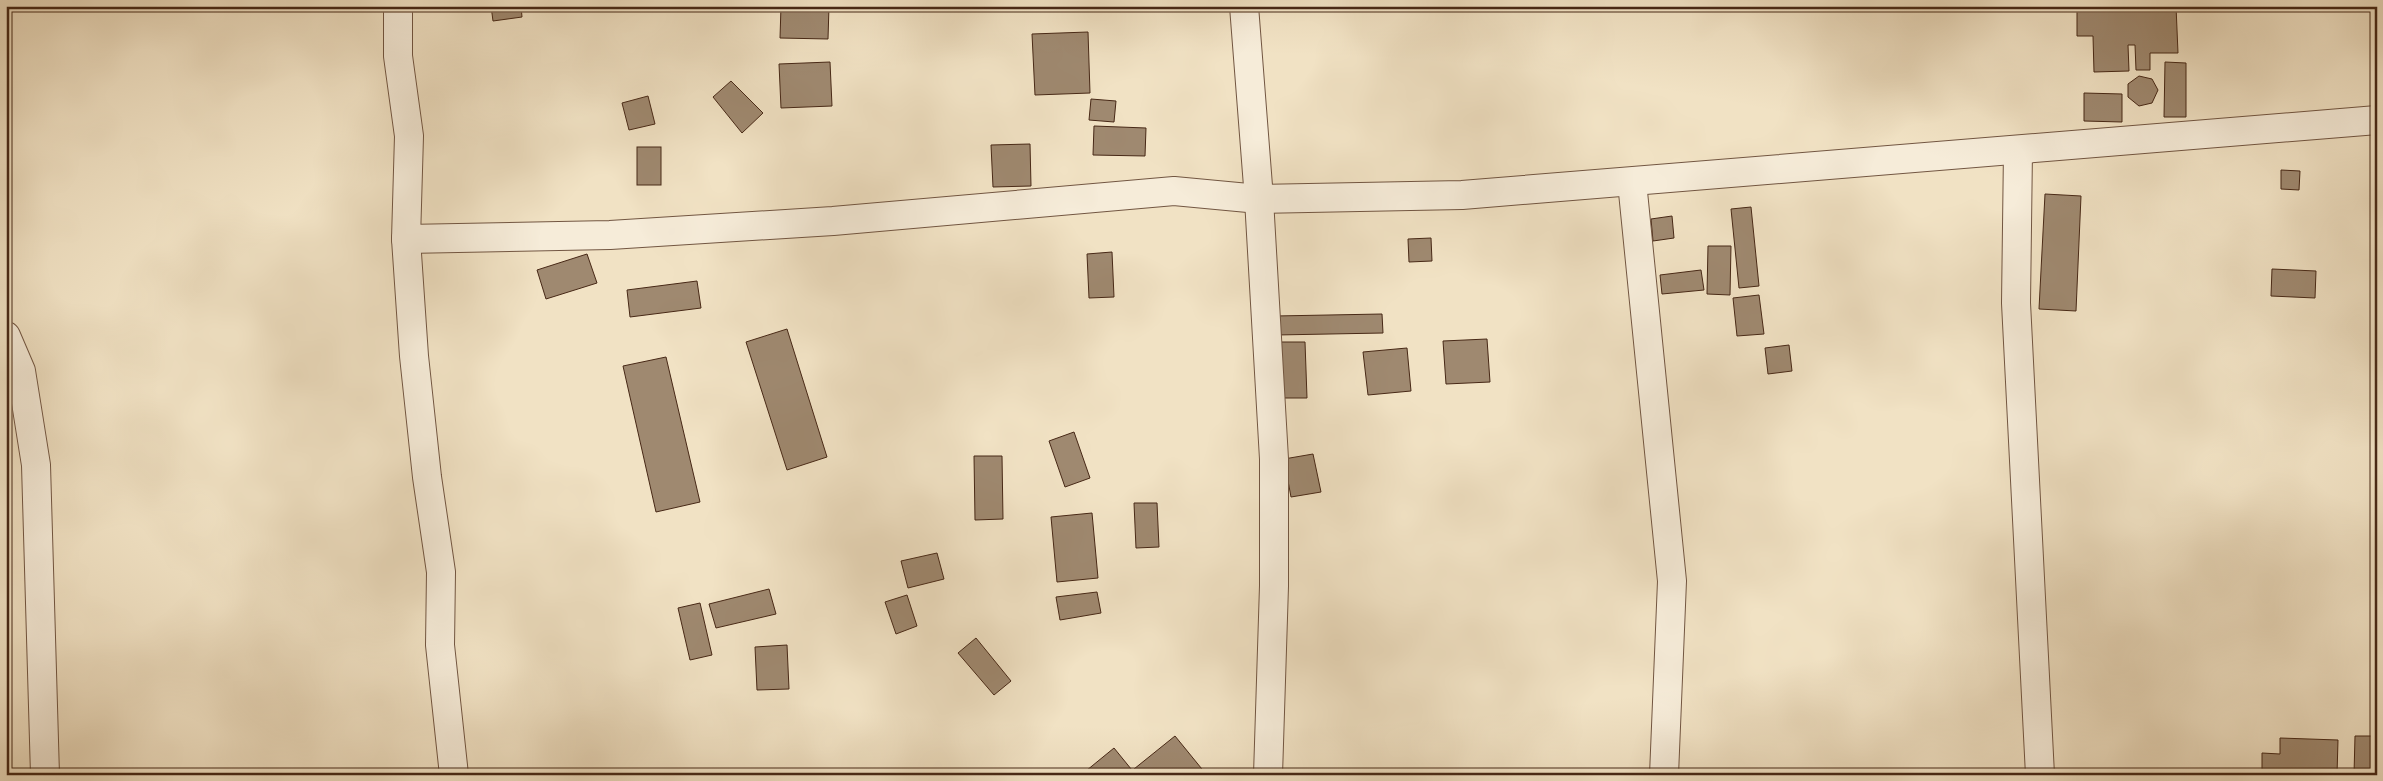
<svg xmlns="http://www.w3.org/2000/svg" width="2383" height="781" font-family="'IM FELL French Canon',serif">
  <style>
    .building { fill: #9f8970; stroke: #472816 }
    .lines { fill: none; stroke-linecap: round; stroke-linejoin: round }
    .minor-casing { stroke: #725642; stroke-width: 30 }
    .minor { stroke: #f6ecd9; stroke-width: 28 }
  </style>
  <rect width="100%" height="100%" fill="#f1e2c4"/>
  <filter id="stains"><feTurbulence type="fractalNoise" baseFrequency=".004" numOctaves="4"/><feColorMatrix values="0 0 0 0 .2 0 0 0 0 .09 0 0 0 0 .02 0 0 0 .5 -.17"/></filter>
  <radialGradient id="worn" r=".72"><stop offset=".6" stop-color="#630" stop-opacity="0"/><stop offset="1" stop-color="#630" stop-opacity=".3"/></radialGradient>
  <g class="building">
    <polygon points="491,6 521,6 522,17 493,21"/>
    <polygon points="781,6 829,6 828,39 780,38"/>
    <polygon points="2077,6 2176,6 2178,53 2150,53 2150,70 2136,70 2135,45 2128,45 2129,71 2094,72 2093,36 2077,36"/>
    <polygon points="1088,32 1090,93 1035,95 1032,34"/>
    <polygon points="830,62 832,106 781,108 779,64"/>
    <polygon points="2165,62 2186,63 2186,117 2164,117"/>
    <polygon points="2139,76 2152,79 2158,90 2152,103 2139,106 2128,97 2128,84"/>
    <polygon points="731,81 763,113 742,133 713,97"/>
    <polygon points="2084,93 2122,94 2122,122 2084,121"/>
    <polygon points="648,96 655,124 629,130 622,103"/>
    <polygon points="1091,99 1116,101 1114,122 1089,120"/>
    <polygon points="1094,126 1146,128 1145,156 1093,155"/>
    <polygon points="1030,144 1031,186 993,187 991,145"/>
    <rect x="637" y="147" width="24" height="38"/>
    <polygon points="2281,170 2300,171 2299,190 2281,189"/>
    <polygon points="2045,194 2081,196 2076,311 2039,309"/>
    <polygon points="1751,207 1759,286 1739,288 1731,209"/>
    <polygon points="1672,216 1674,238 1653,241 1651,219"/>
    <polygon points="1431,238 1432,261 1409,262 1408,239"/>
    <polygon points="1708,246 1731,246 1730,295 1707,294"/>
    <polygon points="1112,252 1114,297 1089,298 1087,254"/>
    <polygon points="587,254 597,283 546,299 537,270"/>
    <polygon points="2272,269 2316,271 2315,298 2271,296"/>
    <polygon points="1701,270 1704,290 1662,294 1660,275"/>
    <polygon points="697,281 701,308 630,317 627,290"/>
    <polygon points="1759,295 1764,334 1737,336 1733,298"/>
    <polygon points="1382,314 1383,333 1276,335 1275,316"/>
    <polygon points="787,329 827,457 787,470 746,342"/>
    <polygon points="1487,339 1490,382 1446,384 1443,341"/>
    <polygon points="1277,342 1305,342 1307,398 1278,398"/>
    <polygon points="1789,345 1792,371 1768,374 1765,348"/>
    <polygon points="1407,348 1411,391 1368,395 1363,352"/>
    <polygon points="666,357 700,502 656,512 623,366"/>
    <polygon points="1074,432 1090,478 1065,487 1049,441"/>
    <polygon points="1313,454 1321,492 1291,497 1284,459"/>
    <polygon points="974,456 1002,456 1003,519 975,520"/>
    <polygon points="1134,503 1157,503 1159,547 1136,548"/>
    <polygon points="1092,513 1098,578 1057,582 1051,517"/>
    <polygon points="937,553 944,579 908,588 901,561"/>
    <polygon points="769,589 776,614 716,628 709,604"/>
    <polygon points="1097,592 1101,613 1060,620 1056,597"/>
    <polygon points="907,595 917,626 896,634 885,602"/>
    <polygon points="700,603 712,655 690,660 678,608"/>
    <polygon points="976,638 1011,681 994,695 958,653"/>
    <polygon points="787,645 789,689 757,690 755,647"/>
    <polygon points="1175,736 1206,774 1138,775 1134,769"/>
    <polygon points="2355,736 2377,736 2377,775 2354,775"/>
    <polygon points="2280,738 2338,740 2337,775 2262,775 2262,753 2280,754"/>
    <polygon points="1114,748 1136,775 1081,775"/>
    <polygon points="872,770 873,775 854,775"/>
  </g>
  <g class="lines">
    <defs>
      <g id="minor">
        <polyline points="398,6 398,56 409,136 406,239 414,356 427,477 441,572 440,645 454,775"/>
        <polyline points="1244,6 1259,199 1274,459 1274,586 1268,775"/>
        <polyline points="2018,150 2016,303 2040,775"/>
        <polyline points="1632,182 1672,581 1664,775"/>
        <polyline points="406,239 610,235 833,221 1174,191 1259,199 1462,195 2377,120"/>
        <polyline points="6,336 21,371 36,465 45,775"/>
      </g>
    </defs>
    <use href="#minor" class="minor-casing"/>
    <use href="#minor" class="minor"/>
  </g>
  <rect width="2383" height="781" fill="none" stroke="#f1e2c4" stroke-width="25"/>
  <rect x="8" y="8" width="2368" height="766" fill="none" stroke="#472816" stroke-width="2.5"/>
  <rect x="12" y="12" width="2358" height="756" fill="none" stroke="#472816"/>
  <rect width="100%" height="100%" filter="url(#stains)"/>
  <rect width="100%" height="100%" fill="url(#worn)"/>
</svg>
